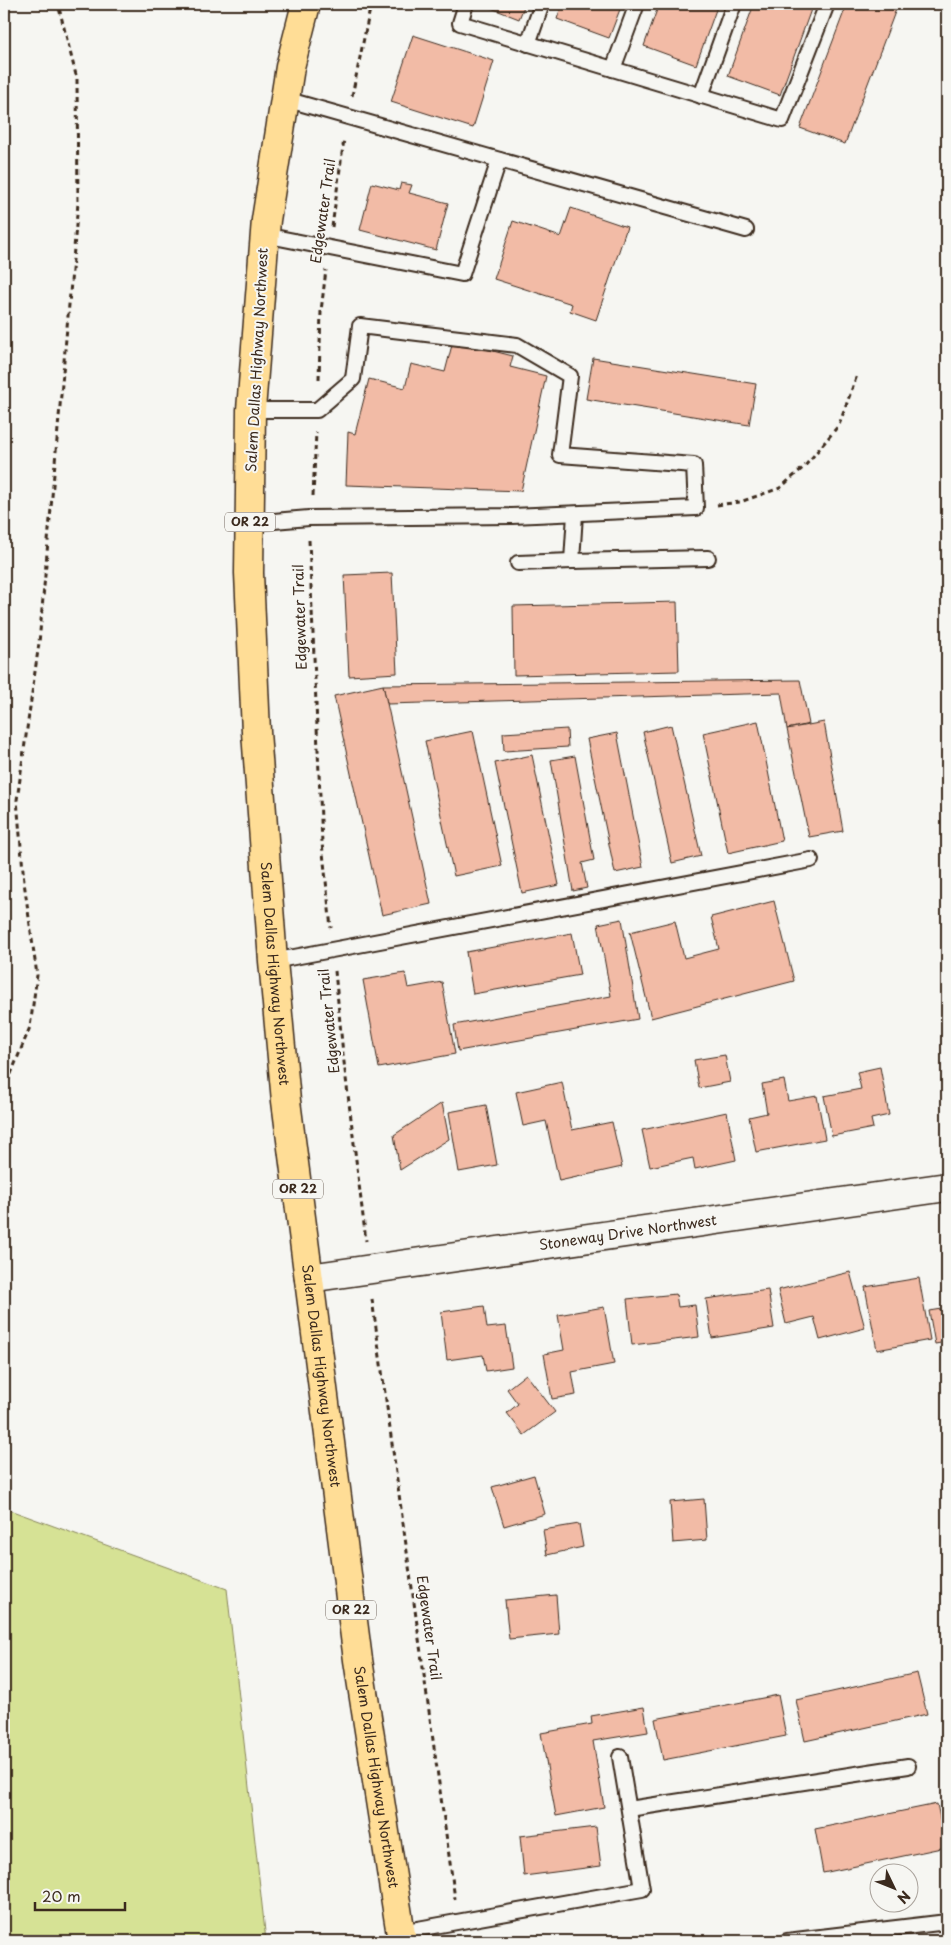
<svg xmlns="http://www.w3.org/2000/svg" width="951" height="1945" font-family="'Playpen Sans',sans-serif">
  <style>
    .green { fill: #d6e295; stroke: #88865a }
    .building { fill: #f2bba6; stroke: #3b2a1e }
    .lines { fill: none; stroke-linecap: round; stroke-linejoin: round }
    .lane-casing { stroke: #3b2a1e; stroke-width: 18 }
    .secondary-casing { stroke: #3b2a1e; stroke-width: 31 }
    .highway-casing { stroke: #3b2a1e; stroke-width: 31 }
    .path { stroke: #3b2a1e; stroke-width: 3; stroke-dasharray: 5 4; stroke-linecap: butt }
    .lane { stroke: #f6f6f2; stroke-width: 14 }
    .secondary { stroke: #f6f6f2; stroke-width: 28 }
    .highway { stroke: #ffdd96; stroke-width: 28 }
    .labels { text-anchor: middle; stroke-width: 4; stroke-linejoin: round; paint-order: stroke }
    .shield { fill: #f6f6f2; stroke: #73675e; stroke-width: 1 }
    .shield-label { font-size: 12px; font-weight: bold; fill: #3b2a1e }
    .street-label { font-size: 14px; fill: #3b2a1e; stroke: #f6f6f2 }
  </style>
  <rect width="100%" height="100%" fill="#f6f6f2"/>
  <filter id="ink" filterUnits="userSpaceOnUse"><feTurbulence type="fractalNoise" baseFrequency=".02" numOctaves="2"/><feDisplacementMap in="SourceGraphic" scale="10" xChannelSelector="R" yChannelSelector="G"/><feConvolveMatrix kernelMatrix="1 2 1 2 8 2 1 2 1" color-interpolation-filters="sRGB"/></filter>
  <g filter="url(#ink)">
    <polygon class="green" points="4,1508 227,1589 266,1941 4,1941"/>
    <g class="building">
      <polygon points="481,4 525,4 519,19"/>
      <polygon points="562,4 622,4 609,38 557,19"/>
      <polygon points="659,4 718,4 696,65 644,46"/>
      <polygon points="754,4 813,4 780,95 728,76"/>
      <polygon points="847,4 898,4 845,144 800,128"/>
      <polygon points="413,35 494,61 473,128 391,102"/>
      <polygon points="372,183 399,190 401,183 412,185 409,193 448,203 436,250 360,230"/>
      <polygon points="571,208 627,227 596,320 570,311 572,304 494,279 513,221 561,237"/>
      <polygon points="453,341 513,356 510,367 546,376 521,491 346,485 348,432 355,434 369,379 405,388 411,364 445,372"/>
      <polygon points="593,358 756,384 749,425 586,399"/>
      <polygon points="392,573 397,673 349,676 344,575"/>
      <polygon points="677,602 679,671 514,675 513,606"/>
      <polygon points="800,680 809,724 787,729 781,693 387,704 383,685"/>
      <polygon points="383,685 431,904 382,915 334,696"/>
      <polygon points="758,721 782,841 728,853 703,733"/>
      <polygon points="824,722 843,831 809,837 787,729"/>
      <polygon points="671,725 701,856 672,863 643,732"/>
      <polygon points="567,729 568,747 504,751 503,733"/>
      <polygon points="473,731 502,866 454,876 425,741"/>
      <polygon points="617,733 643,867 615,873 587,739"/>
      <polygon points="532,755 559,885 522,893 495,763"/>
      <polygon points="575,756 594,860 582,863 587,888 573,891 551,760"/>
      <polygon points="774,901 794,981 651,1018 630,932 675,921 684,958 719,949 711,917"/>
      <polygon points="622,919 638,1019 458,1051 454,1025 611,996 598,924"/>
      <polygon points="572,933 580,975 473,994 466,952"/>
      <polygon points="405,973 408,988 442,982 455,1054 379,1068 363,980"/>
      <polygon points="725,1055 730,1082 699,1088 694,1060"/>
      <polygon points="880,1067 889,1115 871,1119 873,1128 832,1136 824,1096 861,1089 857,1072"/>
      <polygon points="784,1080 788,1101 817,1096 825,1139 756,1152 749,1117 767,1113 762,1084"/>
      <polygon points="562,1082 572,1130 612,1122 622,1167 559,1181 546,1121 523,1126 516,1092"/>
      <polygon points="442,1103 449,1139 400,1170 394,1135"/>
      <polygon points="486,1105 497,1165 459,1172 449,1112"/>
      <polygon points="727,1112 736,1160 695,1169 693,1158 650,1167 642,1130"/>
      <polygon points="850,1272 865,1328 820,1340 814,1317 786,1324 778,1290"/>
      <polygon points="919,1278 930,1340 877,1350 865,1287"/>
      <polygon points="768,1290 774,1328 712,1338 706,1299"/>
      <polygon points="676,1294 678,1307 695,1305 699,1337 632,1345 627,1299"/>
      <polygon points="484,1306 487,1328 506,1326 512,1367 486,1371 483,1355 447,1360 441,1312"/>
      <polygon points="604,1307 614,1364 572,1372 576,1395 552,1399 544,1354 564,1350 558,1315"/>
      <polygon points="947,1308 947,1342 935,1344 929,1311"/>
      <polygon points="526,1374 555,1412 524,1435 507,1413 518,1404 507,1389"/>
      <polygon points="534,1475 545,1514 504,1526 492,1487"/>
      <polygon points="704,1499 707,1540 673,1543 670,1502"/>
      <polygon points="579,1524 583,1547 547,1555 543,1530"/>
      <polygon points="556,1595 559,1634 509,1639 505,1600"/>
      <polygon points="917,1673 927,1714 805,1741 796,1700"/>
      <polygon points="778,1695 786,1736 663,1760 655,1719"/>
      <polygon points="644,1707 648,1732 593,1741 604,1807 556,1816 541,1733 592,1724 591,1716"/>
      <polygon points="937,1804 946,1847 823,1873 815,1829"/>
      <polygon points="596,1827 601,1866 524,1876 520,1836"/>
    </g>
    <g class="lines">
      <defs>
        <g id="lane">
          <polyline points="466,4 460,23 782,120 827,4"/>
          <polyline points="528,44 542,4"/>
          <polyline points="613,69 637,4"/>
          <polyline points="701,96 734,4"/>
          <polyline points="285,99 746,230"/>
          <polyline points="264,235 462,274 499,160"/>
          <polyline points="575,514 572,561 708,558"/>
          <polyline points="250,523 309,518 512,516 696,508 694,465 560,455 570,376 517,345 360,326 353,379 317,410 251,410"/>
          <polyline points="518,563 572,561"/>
          <polyline points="273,961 811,860"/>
          <polyline points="629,1809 908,1766"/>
          <polyline points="401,1932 642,1889 620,1757"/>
          <polyline points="787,1941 947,1922"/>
        </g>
        <g id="secondary">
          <path id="s1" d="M309,1278L947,1187"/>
        </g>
        <g id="highway">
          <path id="s2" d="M306,4L290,67L266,220L251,410L249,573L256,732L273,961L286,1101L358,1660L402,1941"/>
        </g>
      </defs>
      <use href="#lane" class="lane-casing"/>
      <use href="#secondary" class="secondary-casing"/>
      <use href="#highway" class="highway-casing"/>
      <g class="path">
        <polyline points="352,96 371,4"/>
        <polyline points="332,227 344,139"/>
        <polyline points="319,379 321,311 326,270"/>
        <polyline points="313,496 316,432"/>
        <polyline points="717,505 740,502 780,488 805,466 839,425 857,375"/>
        <polyline points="309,540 322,843 331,928"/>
        <polyline points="335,971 343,1054 366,1241"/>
        <polyline points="4,1091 30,1027 37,975 24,882 17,800 39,643 78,203 77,79 58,4"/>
        <polyline points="372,1299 455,1899"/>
      </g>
      <use href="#lane" class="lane"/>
      <use href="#secondary" class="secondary"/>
      <use href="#highway" class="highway"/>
    </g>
  </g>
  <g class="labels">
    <g class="shield">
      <rect x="225" y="512.5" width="50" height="19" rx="4"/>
      <rect x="273" y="1179.5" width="50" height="19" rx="4"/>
      <rect x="326" y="1600.5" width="50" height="19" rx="4"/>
    </g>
    <g class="shield-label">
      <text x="250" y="526">OR 22</text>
      <text x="298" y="1193">OR 22</text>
      <text x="351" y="1614">OR 22</text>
    </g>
    <g class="street-label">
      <text transform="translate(323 211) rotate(-82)" y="5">Edgewater Trail</text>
      <text transform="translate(257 360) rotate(-87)" y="5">Salem Dallas Highway Northwest</text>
      <text transform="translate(300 617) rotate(-92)" y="5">Edgewater Trail</text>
      <text dy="5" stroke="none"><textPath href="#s2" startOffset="975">Salem Dallas Highway Northwest</textPath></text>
      <text transform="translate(329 1021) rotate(-96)" y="5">Edgewater Trail</text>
      <text dy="5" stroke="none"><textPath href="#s1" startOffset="322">Stoneway Drive Northwest</textPath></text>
      <text dy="5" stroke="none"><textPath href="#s2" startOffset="1380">Salem Dallas Highway Northwest</textPath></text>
      <text transform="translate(429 1628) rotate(82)" y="5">Edgewater Trail</text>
      <text dy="5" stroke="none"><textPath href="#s2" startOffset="1785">Salem Dallas Highway Northwest</textPath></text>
    </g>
  </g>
  <rect width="951" height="1945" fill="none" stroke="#f6f6f2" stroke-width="20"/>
  <rect x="10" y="10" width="931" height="1925" fill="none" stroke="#3b2a1e" stroke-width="2" filter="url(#ink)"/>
  <g transform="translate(894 1888) rotate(133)"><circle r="24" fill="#f6f6f2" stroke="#aba49d"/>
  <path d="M0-4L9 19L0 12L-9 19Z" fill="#3b2a1e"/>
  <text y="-8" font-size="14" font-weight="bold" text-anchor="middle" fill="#3b2a1e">N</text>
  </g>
  <path d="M35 1902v8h90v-8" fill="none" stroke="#3b2a1e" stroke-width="2.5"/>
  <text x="42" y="1902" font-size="15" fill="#3b2a1e" stroke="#f6f6f2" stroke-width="4" paint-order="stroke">20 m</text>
</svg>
